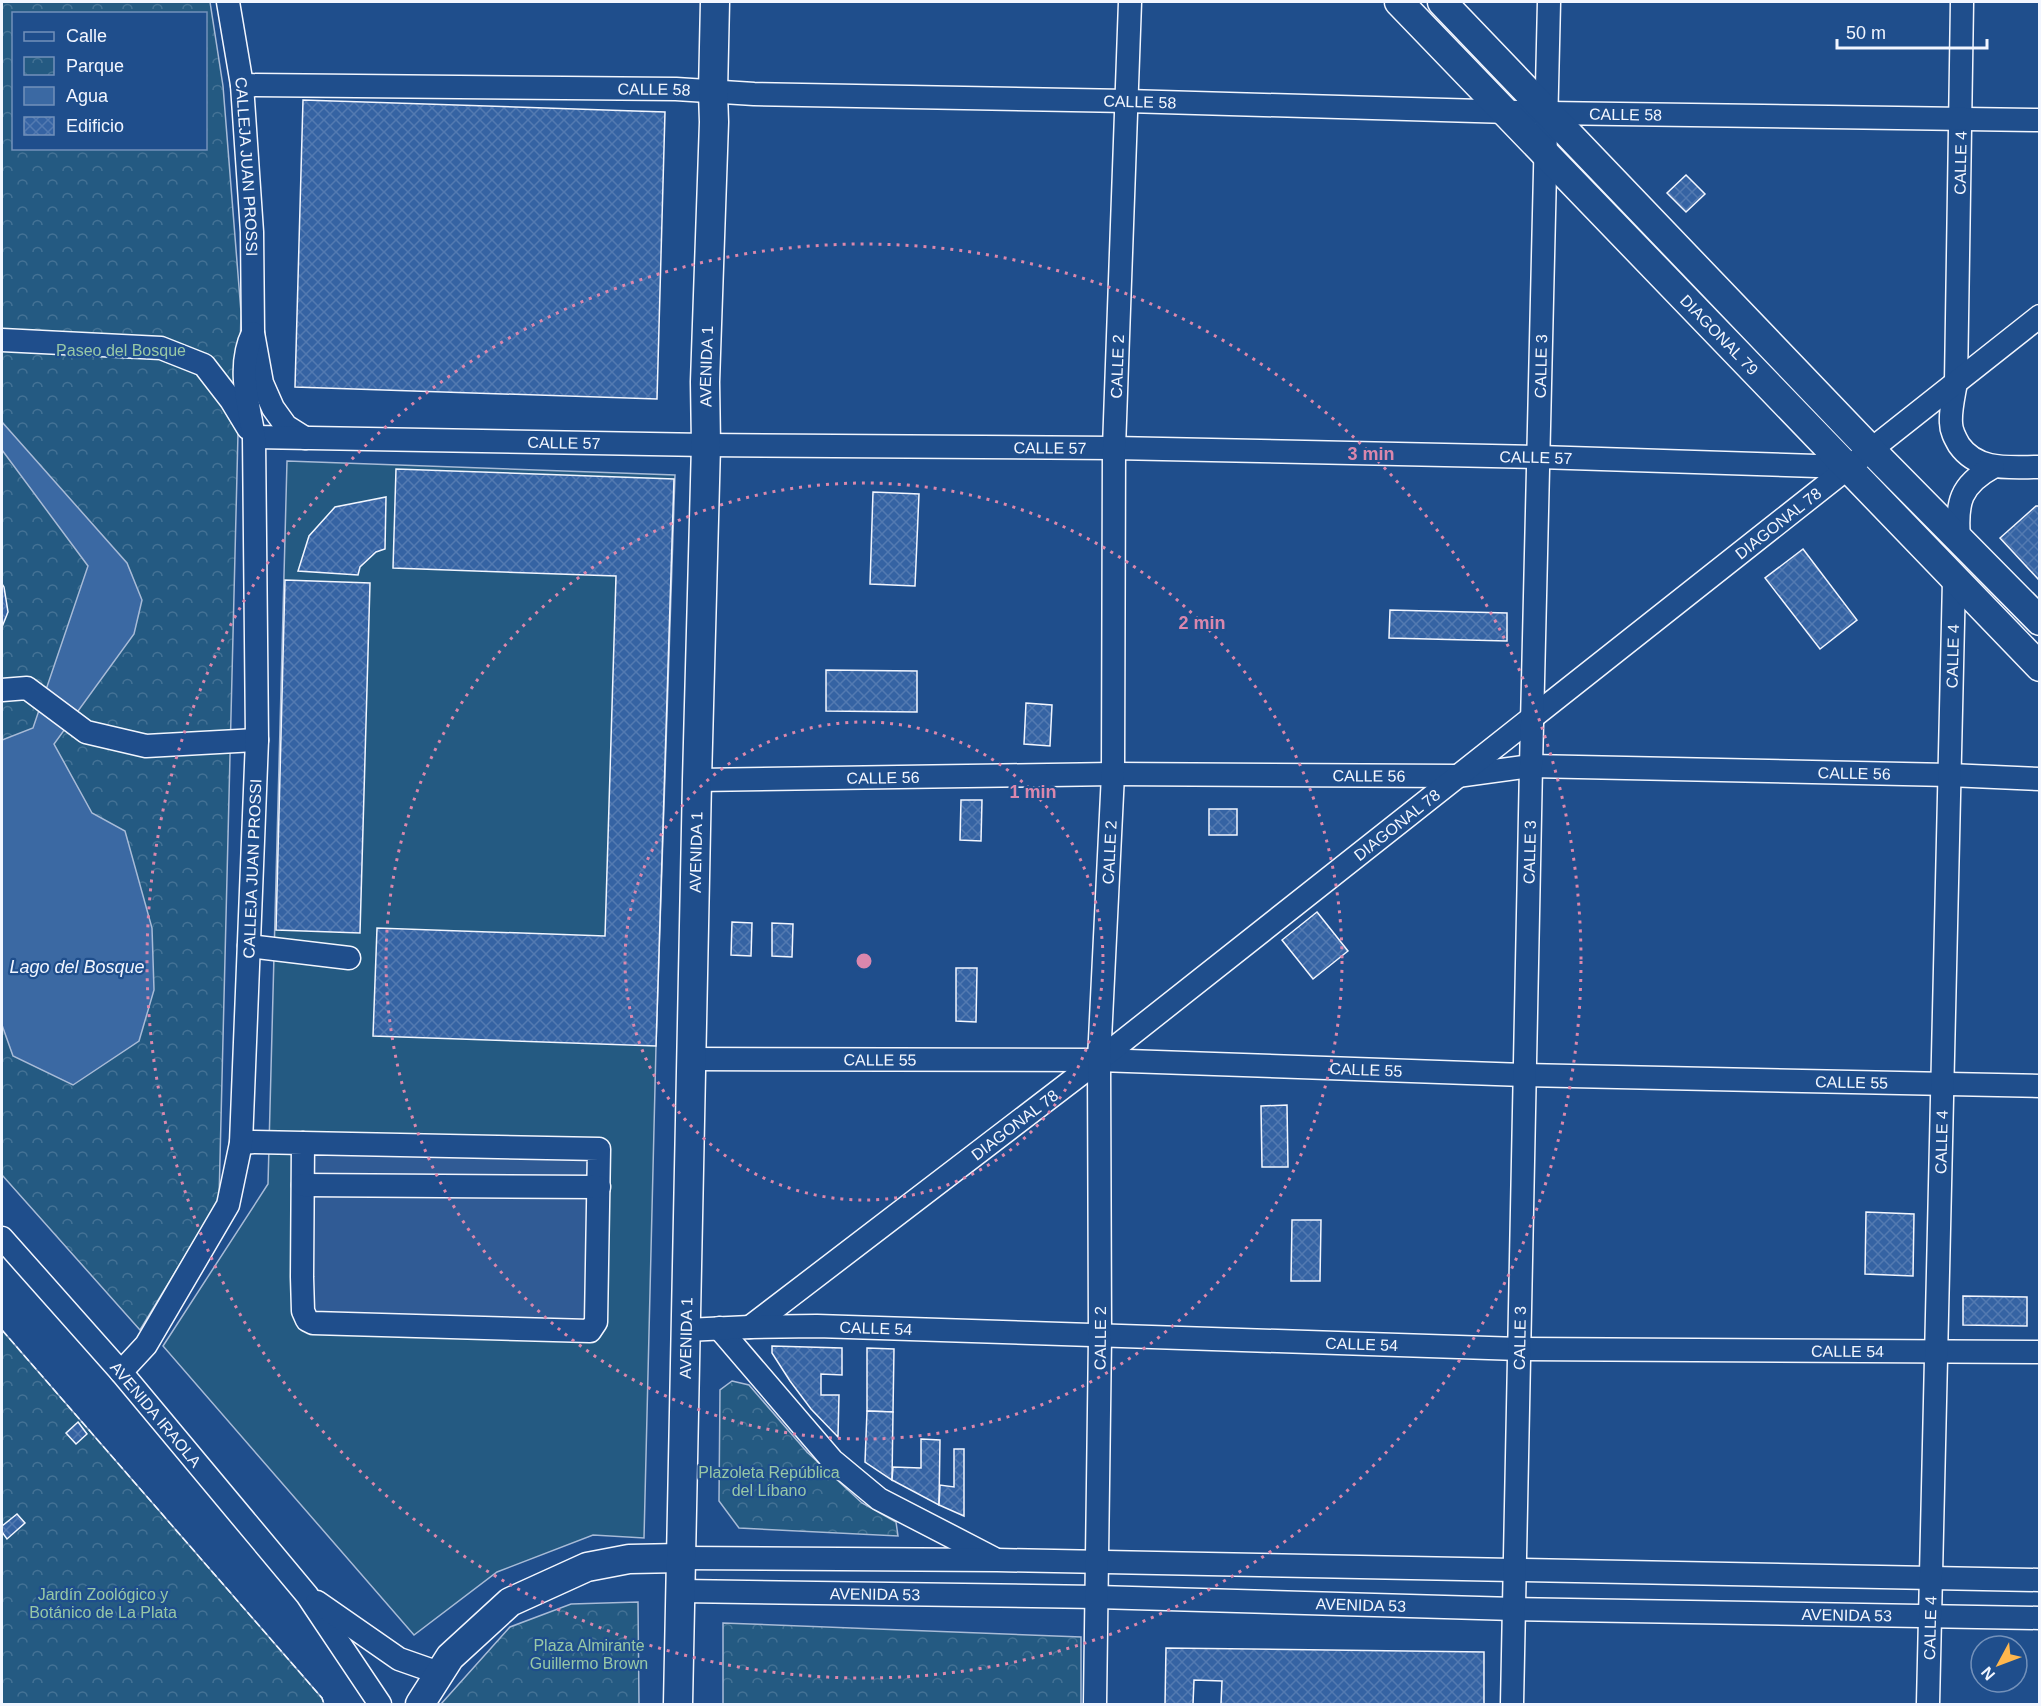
<svg xmlns="http://www.w3.org/2000/svg" width="2041" height="1706" font-family="Helvetica,sans-serif">
  <style>
    .park { fill: url(#park-crowns); stroke: #a8bbd7; stroke-width: 1.5; fill-rule: evenodd }
    .pitch { fill: #245a82; stroke: #a8bbd7; stroke-width: 1.5 }
    .parking { fill: #305b95; stroke: #a8bbd7; stroke-width: 1.5 }
    .water { fill: #3b69a3; stroke: #a8bbd7; stroke-width: 1.5 }
    .building { fill: url(#building-cross-hatch); stroke: #f2f6ff; stroke-width: 1.5 }
    .lines { fill: none; stroke-linecap: round; stroke-linejoin: round }
    .minor-casing { stroke: #f2f6ff; stroke-width: 25 }
    .major-casing { stroke: #f2f6ff; stroke-width: 31 }
    .minor { stroke: #1f4e8c; stroke-width: 22 }
    .major { stroke: #1f4e8c; stroke-width: 28 }
    .fence { stroke: #f2f6ff; stroke-width: 1.5; stroke-dasharray: 8 3; stroke-linecap: butt }
    .ring { fill: none; stroke: #da87ad; stroke-width: 3; stroke-dasharray: 3 6 }
    .labels { text-anchor: middle; stroke-width: 4.5; stroke-linejoin: round; paint-order: stroke }
    .street-label { font-size: 16px; fill: #f2f6ff; stroke: #1f4e8c }
    .park-label { font-size: 16px; fill: #97c8a6; stroke: #1f4e8c }
    .water-label { font-size: 18px; font-style: italic; fill: #f2f6ff; stroke: #1f4e8c }
    .centre { fill: #da87ad; stroke: #1f4e8c; stroke-width: 3 }
    .ring-label { font-size: 18px; text-anchor: middle; font-weight: bold; fill: #da87ad; stroke: #1f4e8c; stroke-width: 4.5; stroke-linejoin: round; paint-order: stroke }
  </style>
  <defs>
    <pattern id="park-crowns" width="20" height="18" patternUnits="userSpaceOnUse" patternTransform="scale(1.5)"><rect width="20" height="18" fill="#245a82"/><path d="M2 6a3 3 0 1 1 6 0M12 15a3 3 0 1 1 6 0" fill="none" stroke="#447295"/></pattern>
    <pattern id="building-cross-hatch" width="8" height="8" patternUnits="userSpaceOnUse" patternTransform="scale(1.5)"><rect width="8" height="8" fill="#3563a3"/><path d="M0 0l8 8M0 8l8-8" fill="none" stroke="#537ab1"/></pattern>
  </defs>
  <rect width="100%" height="100%" fill="#1f4e8c"/>
  <g class="park">
    <path d="M2,2H210L223,86L241,312L219,1200L140,1330L2,1175ZM14,14H206V148H14Z"/>
    <polygon points="2,1330 322,1698 324,1704 2,1704"/>
    <polygon points="732,1381 749,1385 807,1452 862,1503 896,1522 898,1536 739,1528 719,1501 720,1390"/>
    <polygon points="638,1602 639,1704 441,1704 510,1627 571,1604"/>
    <polygon points="723,1623 1081,1637 1081,1704 723,1704"/>
  </g>
  <polygon class="pitch" points="287,461 675,475 656,1046 644,1538 593,1535 497,1572 414,1635 163,1346 268,1184"/>
  <polygon class="parking" points="303,1143 599,1149 596,1322 313,1323"/>
  <polygon class="water" points="2,422 127,563 142,600 134,634 54,744 92,813 125,831 152,928 154,990 139,1041 73,1085 13,1056 2,1025 2,740 33,728 88,566 2,450"/>
  <g class="building">
    <polygon points="303,100 665,112 657,399 295,387"/>
    <polygon points="1686,175 1705,194 1686,212 1667,193"/>
    <polygon points="396,469 674,479 656,1046 373,1036 377,928 605,936 616,576 393,568"/>
    <polygon points="873,492 919,494 915,586 870,584"/>
    <polygon points="386,497 385,549 376,552 360,567 358,575 298,571 309,536 335,507"/>
    <polygon points="2036,506 2040,506 2039,580 2000,538"/>
    <polygon points="1803,549 1857,620 1820,649 1765,578"/>
    <polygon points="285,580 370,583 360,933 276,930"/>
    <polygon points="2,584 4,587 8,612 2,627"/>
    <polygon points="1390,610 1507,613 1507,641 1389,638"/>
    <polygon points="826,670 917,671 917,712 826,711"/>
    <polygon points="1026,703 1052,705 1050,746 1024,744"/>
    <polygon points="961,800 982,800 981,841 960,840"/>
    <rect x="1209" y="809" width="28" height="26"/>
    <polygon points="1317,912 1348,951 1313,979 1282,940"/>
    <polygon points="732,922 752,923 751,956 731,955"/>
    <polygon points="772,923 793,924 792,957 772,956"/>
    <polygon points="956,968 977,968 976,1022 956,1021"/>
    <polygon points="1287,1105 1288,1167 1262,1167 1261,1106"/>
    <polygon points="1866,1212 1914,1214 1913,1276 1865,1274"/>
    <polygon points="1292,1220 1321,1220 1320,1281 1291,1281"/>
    <polygon points="1963,1296 2027,1297 2027,1326 1963,1325"/>
    <polygon points="772,1346 842,1348 842,1375 821,1374 821,1395 839,1395 838,1437 811,1409 790,1381 772,1353"/>
    <polygon points="867,1348 894,1349 893,1412 867,1411"/>
    <polygon points="867,1411 893,1412 892,1480 865,1462"/>
    <polygon points="78,1422 87,1434 76,1444 66,1433"/>
    <polygon points="921,1439 940,1440 939,1505 892,1480 893,1467 921,1468"/>
    <polygon points="954,1449 964,1449 964,1516 939,1505 940,1485 954,1487"/>
    <polygon points="17,1514 25,1523 7,1539 2,1532 2,1526"/>
    <polygon points="1166,1648 1484,1652 1484,1704 1221,1704 1222,1681 1194,1680 1193,1704 1165,1704"/>
  </g>
  <g class="lines">
    <defs>
      <g id="minor">
        <path id="s1" d="M228,2L242,85L252,232L253,333L262,383L273,408L286,426L305,438"/>
        <path d="M1962,2L1956,382C1954,395 1950,410 1951,423C1951,431 1955,438 1959,445C1978,472 2010,467 2040,467"/>
        <path id="s2" d="M242,85L676,89L754,94L1127,101L1548,113L2040,120"/>
        <polyline points="2,340 161,348 204,365 231,400 248,428"/>
        <path id="s3" d="M254,437L706,445L1114,448L1539,457L1847,467"/>
        <path d="M1959,539C1956,503 1960,485 1993,467"/>
        <polyline points="2,690 27,688 86,732 146,746 257,740"/>
        <path id="s4" d="M697,780L1113,774L1457,776L1531,766L1949,775L2040,779"/>
        <polyline points="249,946 349,958"/>
        <path id="s5" d="M691,1059L1099,1060L1524,1075L2040,1086"/>
        <polyline points="241,1143 254,1142 599,1149 596,1322 590,1331 313,1323 307,1320 303,1311 302,1277 303,1143"/>
        <polyline points="303,1185 599,1187"/>
        <path id="s6" d="M2,1238L121,1372L307,1595L380,1704"/>
        <path id="s7" d="M750,1327L1099,1060L2040,316"/>
        <polyline points="719,1328 832,1460 879,1499 993,1558"/>
        <path id="s8" d="M686,1330L750,1327L817,1326L1519,1349L2040,1352"/>
        <path id="s9" d="M121,1372L146,1345L228,1205L241,1143L257,740L254,437C248,403 237,365 253,333"/>
        <polyline points="681,1558 997,1560 2040,1580"/>
        <path id="s10" d="M681,1591L1097,1597L1514,1609L2040,1618"/>
        <polyline points="317,1602 399,1659 439,1673"/>
        <path id="s11" d="M1095,1704L1100,1337L1099,1060L1113,774L1114,448L1130,2"/>
        <path id="s12" d="M1512,1704L1531,766L1549,2"/>
        <path id="s13" d="M1928,1704L1954,580"/>
      </g>
      <g id="major">
        <path id="s14" d="M1399,2L2040,667"/>
        <polyline points="1442,2 1870,449 2040,621"/>
        <polyline points="420,1704 450,1657 510,1602 587,1567 629,1559 681,1558"/>
        <path id="s15" d="M678,1704L697,780L706,445L705,382L714,122L713,92L715,2"/>
      </g>
    </defs>
    <use href="#minor" class="minor-casing"/>
    <use href="#major" class="major-casing"/>
    <use href="#minor" class="minor"/>
    <use href="#major" class="major"/>
    <polyline class="fence" points="2,1330 322,1698 324,1704"/>
  </g>
  <g class="ring">
    <circle cx="864" cy="961" r="239"/>
    <circle cx="864" cy="961" r="478"/>
    <circle cx="864" cy="961" r="717"/>
  </g>
  <g class="labels">
    <g class="street-label">
      <text dy="6" stroke="none"><textPath href="#s2" startOffset="412">CALLE 58</textPath></text>
      <text dy="6" stroke="none"><textPath href="#s2" startOffset="898">CALLE 58</textPath></text>
      <text dy="6" stroke="none"><textPath href="#s2" startOffset="1384">CALLE 58</textPath></text>
      <text transform="translate(1960 163) rotate(-89)" y="6">CALLE 4</text>
      <text dy="6" stroke="none"><textPath href="#s1" startOffset="166">CALLEJA JUAN PROSSI</textPath></text>
      <text dy="6" stroke="none"><textPath href="#s14" startOffset="462">DIAGONAL 79</textPath></text>
      <text dy="6" stroke="none"><textPath href="#s15" startOffset="1338">AVENIDA 1</textPath></text>
      <text dy="6" stroke="none"><textPath href="#s11" startOffset="1338">CALLE 2</textPath></text>
      <text dy="6" stroke="none"><textPath href="#s12" startOffset="1338">CALLE 3</textPath></text>
      <text dy="6" stroke="none"><textPath href="#s3" startOffset="310">CALLE 57</textPath></text>
      <text dy="6" stroke="none"><textPath href="#s3" startOffset="796">CALLE 57</textPath></text>
      <text dy="6" stroke="none"><textPath href="#s3" startOffset="1282">CALLE 57</textPath></text>
      <text dy="6" stroke="none"><textPath href="#s7" startOffset="1305">DIAGONAL 78</textPath></text>
      <text dy="6" stroke="none"><textPath href="#s13" startOffset="1048">CALLE 4</textPath></text>
      <text dy="6" stroke="none"><textPath href="#s4" startOffset="1158">CALLE 56</textPath></text>
      <text dy="6" stroke="none"><textPath href="#s4" startOffset="672">CALLE 56</textPath></text>
      <text dy="6" stroke="none"><textPath href="#s4" startOffset="186">CALLE 56</textPath></text>
      <text dy="6" stroke="none"><textPath href="#s7" startOffset="819">DIAGONAL 78</textPath></text>
      <text dy="6" stroke="none"><textPath href="#s15" startOffset="852">AVENIDA 1</textPath></text>
      <text dy="6" stroke="none"><textPath href="#s11" startOffset="852">CALLE 2</textPath></text>
      <text dy="6" stroke="none"><textPath href="#s12" startOffset="852">CALLE 3</textPath></text>
      <text dy="6" stroke="none"><textPath href="#s9" startOffset="537">CALLEJA JUAN PROSSI</textPath></text>
      <text dy="6" stroke="none"><textPath href="#s5" startOffset="189">CALLE 55</textPath></text>
      <text dy="6" stroke="none"><textPath href="#s5" startOffset="675">CALLE 55</textPath></text>
      <text dy="6" stroke="none"><textPath href="#s5" startOffset="1161">CALLE 55</textPath></text>
      <text dy="6" stroke="none"><textPath href="#s7" startOffset="333">DIAGONAL 78</textPath></text>
      <text dy="6" stroke="none"><textPath href="#s13" startOffset="562">CALLE 4</textPath></text>
      <text dy="6" stroke="none"><textPath href="#s8" startOffset="190">CALLE 54</textPath></text>
      <text dy="6" stroke="none"><textPath href="#s15" startOffset="366">AVENIDA 1</textPath></text>
      <text dy="6" stroke="none"><textPath href="#s11" startOffset="366">CALLE 2</textPath></text>
      <text dy="6" stroke="none"><textPath href="#s12" startOffset="366">CALLE 3</textPath></text>
      <text dy="6" stroke="none"><textPath href="#s8" startOffset="676">CALLE 54</textPath></text>
      <text dy="6" stroke="none"><textPath href="#s8" startOffset="1162">CALLE 54</textPath></text>
      <text dy="6" stroke="none"><textPath href="#s6" startOffset="234">AVENIDA IRAOLA</textPath></text>
      <text dy="6" stroke="none"><textPath href="#s10" startOffset="194">AVENIDA 53</textPath></text>
      <text dy="6" stroke="none"><textPath href="#s10" startOffset="680">AVENIDA 53</textPath></text>
      <text dy="6" stroke="none"><textPath href="#s10" startOffset="1166">AVENIDA 53</textPath></text>
      <text dy="6" stroke="none"><textPath href="#s13" startOffset="76">CALLE 4</textPath></text>
    </g>
    <g class="park-label">
      <text x="121" y="356">Paseo del Bosque</text>
      <text x="769" y="1478">Plazoleta República<tspan x="769" dy="18">del Líbano</tspan></text>
      <text x="103" y="1600">Jardín Zoológico y<tspan x="103" dy="18">Botánico de La Plata</tspan></text>
      <text x="589" y="1651">Plaza Almirante<tspan x="589" dy="18">Guillermo Brown</tspan></text>
    </g>
    <g class="water-label">
      <text x="77" y="973">Lago del Bosque</text>
    </g>
  </g>
  <circle cx="864" cy="961" r="9" class="centre"/>
  <g class="ring-label">
    <text x="1371" y="460">3 min</text>
    <text x="1202" y="629">2 min</text>
    <text x="1033" y="798">1 min</text>
  </g>
  <rect width="2041" height="1706" fill="none" stroke="#f2f6ff" stroke-width="6"/>
  <rect x="12" y="12" width="195" height="138" fill="#1f4e8c" stroke="#7391ba" stroke-width="1.5"/>
  <rect x="24" y="32" width="30" height="9" fill="#1f4e8c" stroke="#7391ba" stroke-width="1.5"/>
  <text x="66" y="42" font-size="18" fill="#f2f6ff">Calle</text>
  <rect x="24" y="57" width="30" height="18" fill="url(#park-crowns)" stroke="#7391ba" stroke-width="1.5"/>
  <text x="66" y="72" font-size="18" fill="#f2f6ff">Parque</text>
  <rect x="24" y="87" width="30" height="18" fill="#3b69a3" stroke="#7391ba" stroke-width="1.5"/>
  <text x="66" y="102" font-size="18" fill="#f2f6ff">Agua</text>
  <rect x="24" y="117" width="30" height="18" fill="url(#building-cross-hatch)" stroke="#7391ba" stroke-width="1.5"/>
  <text x="66" y="132" font-size="18" fill="#f2f6ff">Edificio</text>
  <g transform="translate(1999 1664) rotate(229)"><circle r="28" fill="#1f4e8c" stroke="#7391ba" stroke-width="1.5"/>
  <path d="M0-4.5L10 22L0 15L-10 22Z" fill="#ffb74d"/>
  <text y="-9" font-size="16" font-weight="bold" text-anchor="middle" fill="#f2f6ff">N</text>
  </g>
  <path d="M1837 39v9h150v-9" fill="none" stroke="#f2f6ff" stroke-width="3"/>
  <text x="1846" y="39" font-size="18" fill="#f2f6ff" stroke="#1f4e8c" stroke-width="4.5" paint-order="stroke">50 m</text>
</svg>
